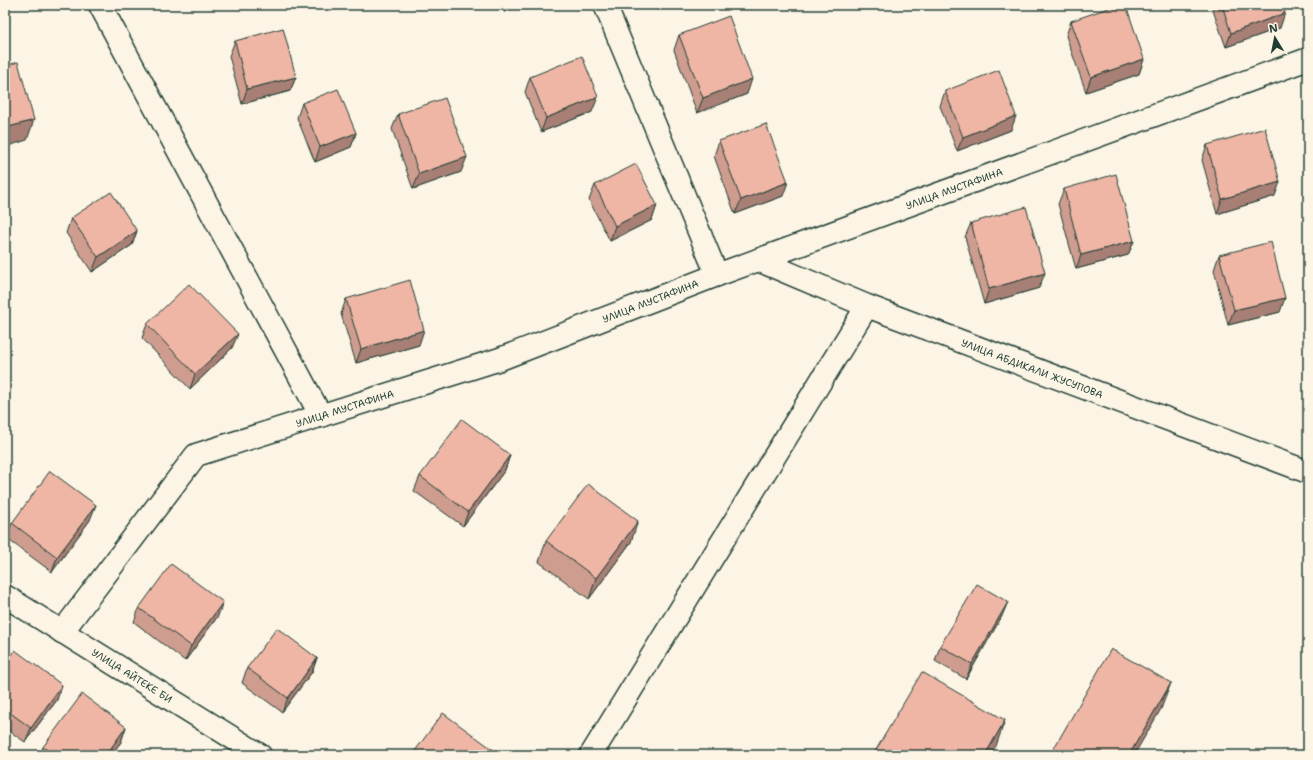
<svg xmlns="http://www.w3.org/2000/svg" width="1313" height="760" font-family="'Shantell Sans',sans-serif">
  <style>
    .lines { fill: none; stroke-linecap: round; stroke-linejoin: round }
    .street-casing { stroke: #1f3d34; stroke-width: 25 }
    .street { stroke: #fcf5e5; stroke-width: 22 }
    .wall { fill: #ce9d8f; stroke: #1f3d34 }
    .shaded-wall { fill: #a77f74; stroke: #1f3d34 }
    .building { fill: #efb6a6; stroke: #1f3d34 }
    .labels { text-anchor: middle; stroke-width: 4; stroke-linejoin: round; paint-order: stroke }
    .street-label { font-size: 10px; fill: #1f3d34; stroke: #fcf5e5 }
  </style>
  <rect width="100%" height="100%" fill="#fcf5e5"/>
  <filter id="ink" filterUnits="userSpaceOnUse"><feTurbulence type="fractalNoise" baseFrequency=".025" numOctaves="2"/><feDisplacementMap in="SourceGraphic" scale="8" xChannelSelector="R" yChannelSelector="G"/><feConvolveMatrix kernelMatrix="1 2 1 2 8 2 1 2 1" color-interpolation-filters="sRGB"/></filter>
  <g filter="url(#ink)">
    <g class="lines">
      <defs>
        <g id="street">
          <polyline points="100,5 321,416"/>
          <polyline points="605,5 717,275"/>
          <path id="s1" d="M758,260L867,306L1308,472"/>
          <path id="s2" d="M5,596L260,755"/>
          <path id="s3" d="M62,632L196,455L500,359L717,275L1308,59"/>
          <polyline points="591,755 867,306"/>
        </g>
      </defs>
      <use href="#street" class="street-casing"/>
      <use href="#street" class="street"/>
    </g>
    <g class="wall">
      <polygon points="500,5 519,5 504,12"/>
      <polygon points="1211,5 1283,5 1280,28 1226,47"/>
      <polygon points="1071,21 1144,59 1139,74 1086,92 1066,36"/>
      <polygon points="679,35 747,94 697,113 674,50"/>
      <polygon points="235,41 296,77 290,91 242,104 229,56"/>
      <polygon points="530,77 592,112 541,132 525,92"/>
      <polygon points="945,91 1011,130 957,151 940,106"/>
      <polygon points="302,103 356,133 351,147 315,162 297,118"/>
      <polygon points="398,114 461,172 413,189 392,129"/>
      <polygon points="1308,127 1308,147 1305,136"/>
      <polygon points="719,141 783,196 735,214 714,156"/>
      <polygon points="1207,145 1275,196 1217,214 1202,160"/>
      <polygon points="595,185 657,205 652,220 610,241 589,200"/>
      <polygon points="1064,189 1134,241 1128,255 1076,269 1058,204"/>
      <polygon points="71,218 137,231 132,245 92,272 66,233"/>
      <polygon points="971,223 1039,288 984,304 965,237"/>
      <polygon points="1219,255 1280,312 1228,325 1214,270"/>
      <polygon points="346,299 419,345 356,363 341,314"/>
      <polygon points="147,324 232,348 190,389 142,338"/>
      <polygon points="510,455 505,470 463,526 414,491 420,476"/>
      <polygon points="90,520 52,572 6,538 12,523"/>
      <polygon points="546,541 631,542 589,599 539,562"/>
      <polygon points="139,608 218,616 185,661 134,622"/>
      <polygon points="1002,616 966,679 935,661 940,646"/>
      <polygon points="317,658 312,672 282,712 242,683 247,668"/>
      <polygon points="5,664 57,700 25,742 5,728"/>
      <polygon points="126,727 121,742 111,755 40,755 43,747"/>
    </g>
    <g class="shaded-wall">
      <polygon points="506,5 519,5 504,12"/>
      <polygon points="1285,13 1280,28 1226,47 1231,33"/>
      <polygon points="1144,59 1139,74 1086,92 1091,77"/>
      <polygon points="296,77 290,91 242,104 247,89"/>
      <polygon points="752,79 747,94 697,113 703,98"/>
      <polygon points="598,97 592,112 541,132 546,118"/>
      <polygon points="1016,116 1011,130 957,151 963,137"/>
      <polygon points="34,120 27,140 5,147 5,128"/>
      <polygon points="356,133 351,147 315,162 320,147"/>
      <polygon points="467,157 461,172 413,189 419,174"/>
      <polygon points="788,182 783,196 735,214 741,200"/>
      <polygon points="1280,182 1275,196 1217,214 1222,199"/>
      <polygon points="657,205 652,220 610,241 615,226"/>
      <polygon points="137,231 132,245 92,272 98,257"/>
      <polygon points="1134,241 1128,255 1076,269 1081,255"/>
      <polygon points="1045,273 1039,288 984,304 989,289"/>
      <polygon points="1285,298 1280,312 1228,325 1234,310"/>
      <polygon points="424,330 419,345 356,363 361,349"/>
      <polygon points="238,334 232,348 190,389 195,374"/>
      <polygon points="510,455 505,470 463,526 468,512"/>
      <polygon points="96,505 90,520 52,572 57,557"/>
      <polygon points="638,521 631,542 589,599 596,578"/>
      <polygon points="223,602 218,616 185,661 191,646"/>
      <polygon points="1008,602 1002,616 966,679 972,664"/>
      <polygon points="317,658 312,672 282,712 288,698"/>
      <polygon points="1171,683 1161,709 1134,755 1129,755"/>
      <polygon points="62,685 57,700 25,742 31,728"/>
      <polygon points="1005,720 996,746 990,755 985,755"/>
      <polygon points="126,727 121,742 111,755 106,755"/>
    </g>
    <g class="building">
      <polygon points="1117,5 1126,5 1144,59 1091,77 1071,21"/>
      <polygon points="1222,5 1283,5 1285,13 1231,33"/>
      <polygon points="729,16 752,79 703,98 679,35"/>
      <polygon points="283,28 296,77 247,89 235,41"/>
      <polygon points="582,56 598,97 546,118 530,77"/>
      <polygon points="18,62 34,120 5,128 5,66"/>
      <polygon points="999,70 1016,116 963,137 945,91"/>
      <polygon points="338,89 356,133 320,147 302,103"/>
      <polygon points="445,98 467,157 419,174 398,114"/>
      <polygon points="766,124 788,182 741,200 719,141"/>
      <polygon points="1265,128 1280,182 1222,199 1207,145"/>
      <polygon points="636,164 657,205 615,226 595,185"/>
      <polygon points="1116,174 1134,241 1081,255 1064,189"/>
      <polygon points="111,192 137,231 98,257 71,218"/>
      <polygon points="1026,207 1045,273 989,289 971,223"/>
      <polygon points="1271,242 1285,298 1234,310 1219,255"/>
      <polygon points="410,280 424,330 361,349 346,299"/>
      <polygon points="189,284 238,334 195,374 147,324"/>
      <polygon points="462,419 510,455 468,512 420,476"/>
      <polygon points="50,471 96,505 57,557 12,523"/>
      <polygon points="588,484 638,521 596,578 546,541"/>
      <polygon points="171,564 223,602 191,646 139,608"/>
      <polygon points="977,584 1008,602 972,664 940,646"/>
      <polygon points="277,628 317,658 288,698 247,668"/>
      <polygon points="1111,649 1171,683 1129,755 1050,755"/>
      <polygon points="15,650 62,685 31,728 5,709 5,664"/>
      <polygon points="922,672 1005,720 985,755 873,755"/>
      <polygon points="82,694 126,727 106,755 55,755 43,747"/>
      <polygon points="443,713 499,754 498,755 412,755"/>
    </g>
  </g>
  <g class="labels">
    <g class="street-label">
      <text dy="4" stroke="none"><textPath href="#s3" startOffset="1026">УЛИЦА МУСТАФИНА</textPath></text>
      <text dy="4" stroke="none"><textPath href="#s3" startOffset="702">УЛИЦА МУСТАФИНА</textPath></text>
      <text dy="4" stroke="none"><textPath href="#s1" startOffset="295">УЛИЦА АБДИКАЛИ ЖУСУПОВА</textPath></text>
      <text dy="4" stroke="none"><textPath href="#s3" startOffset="378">УЛИЦА МУСТАФИНА</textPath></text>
      <text dy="4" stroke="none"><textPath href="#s2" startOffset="150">УЛИЦА АЙТЕКЕ БИ</textPath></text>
    </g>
  </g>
  <rect width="1313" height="760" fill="none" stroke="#fcf5e5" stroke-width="20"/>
  <rect x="10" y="10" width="1293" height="740" fill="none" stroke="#1f3d34" stroke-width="1.5" filter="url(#ink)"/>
  <g transform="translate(1275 38) rotate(350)" stroke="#fcf5e5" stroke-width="3" paint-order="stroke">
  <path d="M0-3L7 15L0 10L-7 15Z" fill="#1f3d34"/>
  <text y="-6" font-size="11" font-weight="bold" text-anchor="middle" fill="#1f3d34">N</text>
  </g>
</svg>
